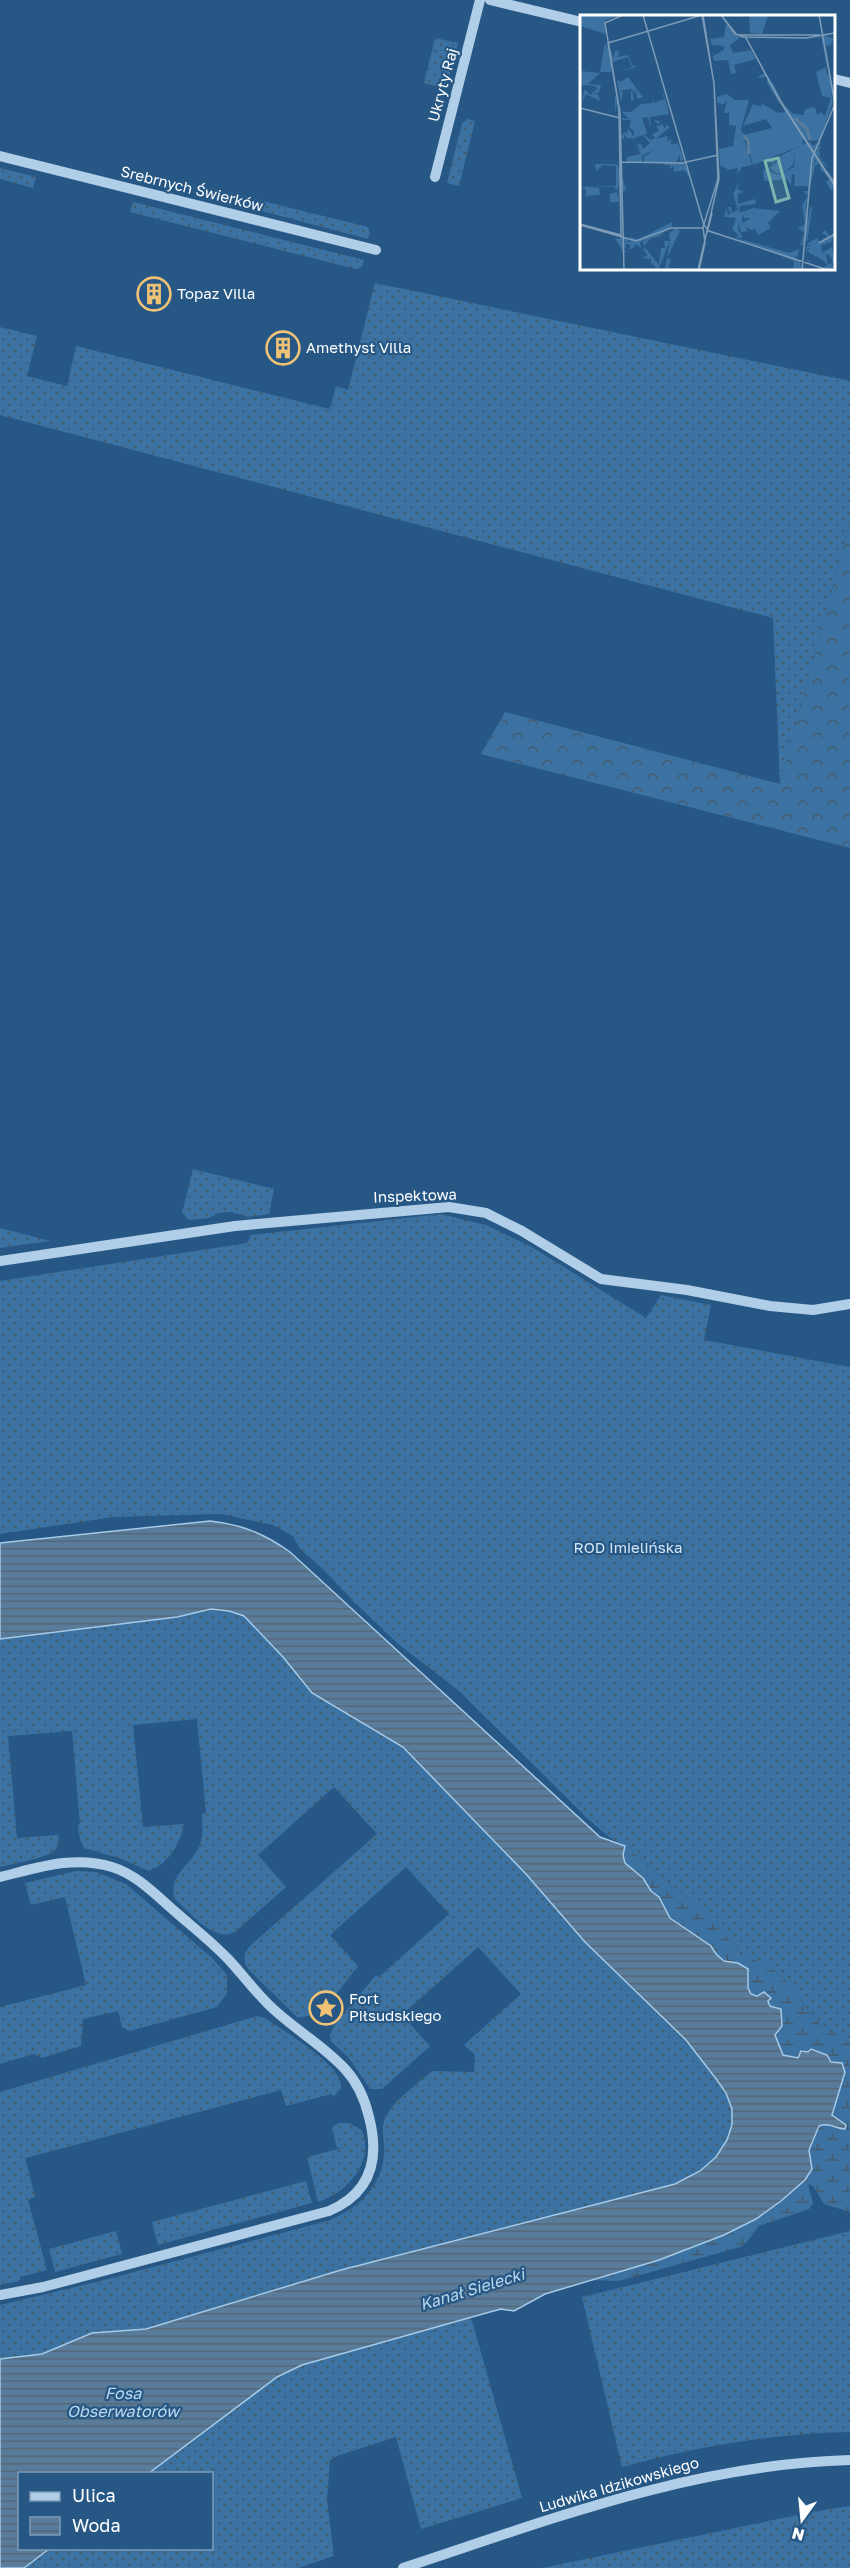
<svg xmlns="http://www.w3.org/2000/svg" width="850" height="2568" font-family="'Golos Text',sans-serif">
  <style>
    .grass { fill: url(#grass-dots) }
    .forest { fill: url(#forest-crowns) }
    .wetland { fill: url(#wetland-marsh) }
    .water { fill: url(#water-rules); stroke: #a5cae8; stroke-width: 1.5 }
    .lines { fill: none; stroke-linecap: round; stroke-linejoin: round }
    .minor { stroke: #b1cee8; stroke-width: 10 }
    .labels { text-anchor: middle; stroke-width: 4.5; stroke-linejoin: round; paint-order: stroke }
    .street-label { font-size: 15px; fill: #fff; stroke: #275885 }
    .poi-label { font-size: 15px; fill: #fff; stroke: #275885; text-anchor: start }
    .park-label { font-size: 15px; fill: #d4e7f6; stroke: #275885 }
    .water-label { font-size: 16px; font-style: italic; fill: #bcd8ef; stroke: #275885 }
    .inset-river { fill: none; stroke: #5a7c9b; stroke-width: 3 }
    .inset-road { fill: none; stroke: #7d9bb6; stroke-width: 1.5 }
    .view { fill: #7bb4af; fill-opacity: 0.15; stroke: #7bb4af; stroke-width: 3 }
    .inset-edge { fill: none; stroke: #fff; stroke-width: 3 }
  </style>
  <defs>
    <pattern id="grass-dots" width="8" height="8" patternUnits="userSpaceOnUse" patternTransform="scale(1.5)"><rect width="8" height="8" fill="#3b72a1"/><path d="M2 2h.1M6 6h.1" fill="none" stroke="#455b6e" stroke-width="1.8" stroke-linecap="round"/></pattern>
    <pattern id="forest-crowns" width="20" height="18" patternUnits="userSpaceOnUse" patternTransform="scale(1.5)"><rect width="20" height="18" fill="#3b72a1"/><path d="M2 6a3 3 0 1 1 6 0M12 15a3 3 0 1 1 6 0" fill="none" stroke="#455b6e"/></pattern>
    <pattern id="wetland-marsh" width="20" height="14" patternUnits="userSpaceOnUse" patternTransform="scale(1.5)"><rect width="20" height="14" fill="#3b72a1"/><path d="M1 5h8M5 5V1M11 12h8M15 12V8" fill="none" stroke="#455b6e"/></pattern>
    <pattern id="water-rules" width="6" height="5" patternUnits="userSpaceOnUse" patternTransform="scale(1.5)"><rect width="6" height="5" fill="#5a7c9b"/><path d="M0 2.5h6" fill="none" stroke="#546677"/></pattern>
  </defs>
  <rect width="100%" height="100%" fill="#275885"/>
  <g class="grass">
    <polygon points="435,38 458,43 448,81 447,85 439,87 424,83"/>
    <polygon points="468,119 475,121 459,186 447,183 462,123"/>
    <polygon points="0,168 36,177 33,188 0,179"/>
    <polygon points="234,194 368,227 370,233 368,239 246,207"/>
    <polygon points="133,202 364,260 362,267 356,269 130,212"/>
    <polygon points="375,283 850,381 850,522 780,784 773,618 0,415 0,327 37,336 27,376 67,386 76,346 330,409 336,386 348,390"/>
    <polygon points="193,1169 274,1189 269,1214 248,1217 232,1212 218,1213 209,1218 189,1220 182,1213"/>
    <polygon points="441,1214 486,1225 530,1246 646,1318 661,1295 711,1305 704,1340 850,1367 850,2043 820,2025 784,1979 773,1970 741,1954 705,1912 701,1910 625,1846 609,1837 588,1819 459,1691 397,1643 352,1600 325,1571 300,1549 293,1536 273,1525 221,1514 113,1517 0,1534 0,1281 247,1243 251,1235"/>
    <polygon points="0,1228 50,1241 0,1248"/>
    <path d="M211,1609L229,1611L244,1616L283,1657L312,1693L403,1747L526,1874L585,1942L686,2040L726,2093L732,2109V2125L727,2140L716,2157L700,2171L675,2184L341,2270L146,2329L92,2333L42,2354L0,2359V2305L100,2281L327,2221C356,2210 382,2188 384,2154C385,2143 381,2132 384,2121C389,2104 418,2083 432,2071L474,2072L475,2055L464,2045L521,1994L478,1947L402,2015L430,2046L382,2089H370L349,2058L331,2041L330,2035L335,2024L376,1975L379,1977L449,1914L406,1867L330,1935L358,1966C343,1984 322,2020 297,2017L248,1969C242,1958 244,1952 252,1944L377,1834L334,1787L258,1855L286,1887L235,1932C213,1943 190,1912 175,1899C167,1876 191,1865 199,1847C204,1836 202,1825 202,1814L206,1813L197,1719L133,1725L143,1827L184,1824C180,1843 169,1864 149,1871L119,1858L84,1848L80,1840L78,1825L80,1824L72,1731L8,1736L17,1838L58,1835C59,1840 59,1845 56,1849C49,1858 12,1864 0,1867V1639L177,1617Z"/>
    <polygon points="76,1871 96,1872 126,1884 211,1957 227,1975 227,1993 217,2007 130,2031 122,2027 118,2011 83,2019 81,2046 42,2058 34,2054 0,2064 0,2007 86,1985 65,1897 31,1905 25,1883"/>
    <path d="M257,2016L265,2018C282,2030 346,2067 341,2089L333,2097L332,2094L286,2106L281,2090L26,2158L25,2157L35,2197L28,2200L47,2270L21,2277L19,2281L0,2285V2092Z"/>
    <path d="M340,2123H349L362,2130C375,2162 347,2193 318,2202L307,2157L342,2148H337L332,2129L333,2126Z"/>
    <polygon points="306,2181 312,2203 158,2245 152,2222"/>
    <polygon points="116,2231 122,2254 55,2272 49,2249"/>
    <path d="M850,2231V2432C774,2433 695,2447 622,2467L582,2297Z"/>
    <polygon points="471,2317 522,2498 421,2529 396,2437 337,2456 330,2460 327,2500 334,2556 298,2568 24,2568 49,2549 212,2548 212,2474 149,2473 277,2377 302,2365"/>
    <polygon points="850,2506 850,2568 542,2568 812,2512"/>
  </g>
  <polygon class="forest" points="850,522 850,848 481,754 505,712 780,784"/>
  <polygon class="wetland" points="625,1846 701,1910 710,1916 741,1954 765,1964 784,1979 820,2025 850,2043 850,2212 824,2204 813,2186 808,2184 813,2203 809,2209 759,2226 745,2244 740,2247 619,2281 590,2280 660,2260 724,2235 805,2180 812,2169 809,2150 819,2126 831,2124 845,2129 846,2125 832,2115 834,2063 823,2053 811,2049 798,2058 783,2055 775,2035 780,2030 777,2007 770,2006 761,1994 751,1994 748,1988 749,1975 738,1963 724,1961 716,1954 710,1946 666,1914 659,1897 651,1891 643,1878 625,1863 623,1855"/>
  <path class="water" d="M210,1521C241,1524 265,1534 290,1552L600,1837L625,1846L623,1855L625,1863L643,1878L651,1891L659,1897L670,1918L711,1946L716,1954L724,1961L738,1963L748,1969V1988L751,1994L757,1996L764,1992L771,1998L768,2001L770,2006L781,2009L782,2026L775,2035L783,2055L798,2058L801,2051L808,2052L811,2049L827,2055L831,2062L842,2063L845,2072L832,2115L846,2125L845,2129C835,2129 831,2122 819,2126L809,2150L812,2169L805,2180L781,2201L756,2219L724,2235L659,2260L545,2294L514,2311L501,2309L479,2315L302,2365L277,2377L149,2473L20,2474V2548L49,2549L24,2568H0V2359L42,2354L92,2333L146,2329L341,2270L675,2184L700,2171L716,2157L727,2140L732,2125V2109L726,2093L717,2080L686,2040L585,1942L526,1874L403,1747L312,1693L283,1657L244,1616L229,1611L211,1609L177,1617L0,1639V1543Z"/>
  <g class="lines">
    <g class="minor">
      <polyline points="490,0 582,22"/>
      <polyline points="834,79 850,83"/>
      <polyline points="0,156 376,250"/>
      <polyline points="435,177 480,0"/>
      <polyline points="0,1261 235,1226 449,1207 486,1213 522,1231 601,1279 687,1290 770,1306 813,1310 850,1304"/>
      <path d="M0,1877C37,1868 73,1855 112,1867C135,1874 153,1892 171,1908C190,1925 211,1941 229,1960C242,1974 254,1990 268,2004C292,2028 322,2044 345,2069C357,2082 365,2100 369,2117C380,2159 371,2193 329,2211L43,2287L0,2295"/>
      <path d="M403,2568C549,2520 694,2464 850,2460"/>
    </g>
  </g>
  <defs>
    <symbol id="building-ring" viewBox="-11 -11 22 22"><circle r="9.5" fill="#275885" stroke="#f0c276" stroke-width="1.5"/><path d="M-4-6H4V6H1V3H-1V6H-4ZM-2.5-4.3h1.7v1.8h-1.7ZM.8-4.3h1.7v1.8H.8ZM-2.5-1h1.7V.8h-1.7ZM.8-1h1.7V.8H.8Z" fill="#f0c276"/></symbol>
    <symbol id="sight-ring" viewBox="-11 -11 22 22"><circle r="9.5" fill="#275885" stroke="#f0c276" stroke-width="1.5"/><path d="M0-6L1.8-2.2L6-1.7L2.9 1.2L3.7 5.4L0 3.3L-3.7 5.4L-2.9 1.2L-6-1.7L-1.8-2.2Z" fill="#f0c276"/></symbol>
  </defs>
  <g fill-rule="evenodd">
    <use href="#building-ring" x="135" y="275" width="38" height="38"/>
    <use href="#building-ring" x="264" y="329" width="38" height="38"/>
    <use href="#sight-ring" x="307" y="1989" width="38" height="38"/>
  </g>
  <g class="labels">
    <g class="street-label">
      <text transform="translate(443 85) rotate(-75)" y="5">Ukryty Raj</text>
      <text transform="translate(192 189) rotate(14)" y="5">Srebrnych Świerków</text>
      <text transform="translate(415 1196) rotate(-2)" y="5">Inspektowa</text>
      <text transform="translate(619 2485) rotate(-16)" y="5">Ludwika Idzikowskiego</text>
    </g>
    <g class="poi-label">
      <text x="177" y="299">Topaz Villa</text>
      <text x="306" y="353">Amethyst Villa</text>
      <text x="349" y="2004">Fort<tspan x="349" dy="17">Piłsudskiego</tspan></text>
    </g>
    <g class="park-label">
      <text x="628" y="1553">ROD Imielińska</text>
    </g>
    <g class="water-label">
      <text transform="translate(472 2289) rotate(-17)" y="6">Kanał Sielecki</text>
      <text x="123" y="2399">Fosa<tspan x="123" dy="18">Obserwatorów</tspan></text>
    </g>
  </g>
  <g transform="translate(580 15)">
    <rect width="255" height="255" fill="#275885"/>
    <path d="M255,17L246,21L254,24L250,30L254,38L249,29L248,32L244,27L255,85L251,78L253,87L240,125L229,126L224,122L222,129L230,127L233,131L241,126L239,132H243L239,134L240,143L249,153L243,149L237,140L238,135L233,153L237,143L244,155L243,156H248L255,166V174L251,175L246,167L250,164L240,154V148L235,151L226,190L228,205L230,192H232L227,229L237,223L239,226H248L241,224L248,222L242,218L245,215L250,221L255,217L251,227L241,230L242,238L252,232L255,248H252V244L248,239L246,240L248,250L251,248L255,253L249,255L243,253L247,250L244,246L228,237L229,233L227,234V244L232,248L227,246L226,232L231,230H227V221L223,245L225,217L223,229L220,231L224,217L218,213L225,209L222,190L228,181L223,176H229L227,171H214L215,160L212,159L211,171L207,164L184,166L183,154L199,160L214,152L215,138L213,150L206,156L198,159L189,153L199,146V142L192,149L190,146L220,131L173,150L169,136L168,144V127L163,120L161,113L164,120L192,113L186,104L163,111L173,89L182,92L181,88L198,98L205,97L202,91L207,95L200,85L189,63L201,91L187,68V62L177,63L184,58L189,63L192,68H193L203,88L213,99L224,100L225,94L235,92L237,100L241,97L245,101L251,83L242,81L236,57L246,52V57L249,61L241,22ZM32,25L29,30L34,44L35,36L39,35L38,42L48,40L53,51H58L34,58L52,52L48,42L33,47L31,57H20L24,32L26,28L27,34L30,26ZM0,56L20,58L8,69L21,70L19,77L11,80L18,79L20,86L6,79L0,91L5,74L10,80L16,75L13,73L18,75L16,71L0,70ZM48,62L63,82L57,84L56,75L55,78L52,75L54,85L51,86V76L53,74L44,75L39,77H43L41,87L37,65L41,67ZM81,71L87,90L89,99L70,102L71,113L68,102L62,103L67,118L64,120L71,125L75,123L72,119L79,116L76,111L81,110V107L78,109L73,104L81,107L85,114L86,110L90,112L76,124L88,121L87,128L91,123V130L98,128L104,145L100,146V140L96,147L105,148L110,163L104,155L94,157L93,150L91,154L90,150H83L87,147H64V142L75,134L62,141V148H47V142L61,139L55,131L61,137L57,130L61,129L63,134L70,128L63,120L54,123L55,129L53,123H47L44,119V124H41L43,118L48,117V113L54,122V116L49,112L51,105H43L40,103L49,104L40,95V102H38L37,87L35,99V80L42,97H51L61,89L73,88L72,84L75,88L84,84ZM31,149L38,150L46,174L39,180V187H30V179L37,177L38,185L40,166L37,176L34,172H11L19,173L20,180L0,181L6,180V174H1L5,172L36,171V151L22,150L17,156L15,151V149ZM147,192H151L152,199L159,196L158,215L163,222L157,223L209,238L219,234L217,242L214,241L220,246L221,255H213L214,246L156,223L158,219L152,215L156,203L144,202L146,194L148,200L151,198ZM178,198L183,202L177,204H186L191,213L178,220L175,214L169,213L170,203H164L163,200ZM92,207V211L79,221L87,220L71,223L64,231L79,250L81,233H85L84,226H90L89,219L95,213L100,216L87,243L91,245L88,253H100L105,255H85L90,226L78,255L72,248L71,252V244L62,243L68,240L62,234L65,235L63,227L69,224L60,227L61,233L56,229L54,232L48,235L51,231L47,228L44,236H49L43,237L35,223L40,224V218L49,226H43L51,227L49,222L59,224Z" fill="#3b72a1"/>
    <path d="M160,165L157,174L164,177L158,179V189L175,184L176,189L160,191L159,198L173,193L200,196L189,207L177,204L183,202L178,198L162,200V208L171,203L169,212L172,205L173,216L164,211L168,216L161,217L157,201L148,200L158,195L153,179Z" fill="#3b72a1"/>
    <path d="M0,0H35V2L26,5V19L0,11ZM169,0H199L188,1L182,19L170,18ZM146,9L160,23L150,30L153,38L171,35L176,44L154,50L156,58L151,59L148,45L134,46L133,41L144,35V31L132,30L130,24L144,22ZM147,79L155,85H169L161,114L172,150L162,152L157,160L158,153L149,155L140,150L139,134L153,131L156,111L149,110V98H144L147,85L143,90L137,87V82Z" fill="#3b72a1"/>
    <path class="inset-river" d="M215,103L227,114L230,125M163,120L168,126L169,139"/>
    <path class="inset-road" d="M43,0L25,8L40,98L44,255M63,0L124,210L129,216L248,255M141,0L155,19L163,22L226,23L255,18M141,0L156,19L166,23L201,87L255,170M159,20H240M165,21L200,86L255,171M0,93L40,103M40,147L102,148L138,140M0,209L41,220L39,93L28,28L122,0M0,210L56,226L91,213H124M127,218L132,198M239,228L255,219M118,255L139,164L134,69L123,0M119,255L125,228L123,212L138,164L134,68L122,0M222,255L232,143L255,89L239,0"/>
    <path class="view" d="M198,143L209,183L196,187L185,146Z"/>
    <rect width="255" height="255" class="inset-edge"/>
  </g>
  <rect x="18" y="2472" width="195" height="78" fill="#275885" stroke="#7d9bb6" stroke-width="1.5"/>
  <rect x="30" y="2492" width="30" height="9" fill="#b1cee8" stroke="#7d9bb6" stroke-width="1.5"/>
  <text x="72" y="2502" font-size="18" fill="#ffffff">Ulica</text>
  <rect x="30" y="2517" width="30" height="18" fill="url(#water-rules)" stroke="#7d9bb6" stroke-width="1.5"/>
  <text x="72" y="2532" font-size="18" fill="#ffffff">Woda</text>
  <g transform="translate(802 2520) rotate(195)" stroke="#275885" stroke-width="4.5" paint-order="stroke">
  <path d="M0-4.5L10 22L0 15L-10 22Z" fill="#ffffff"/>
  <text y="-9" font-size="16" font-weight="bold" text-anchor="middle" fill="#ffffff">N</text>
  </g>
</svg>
